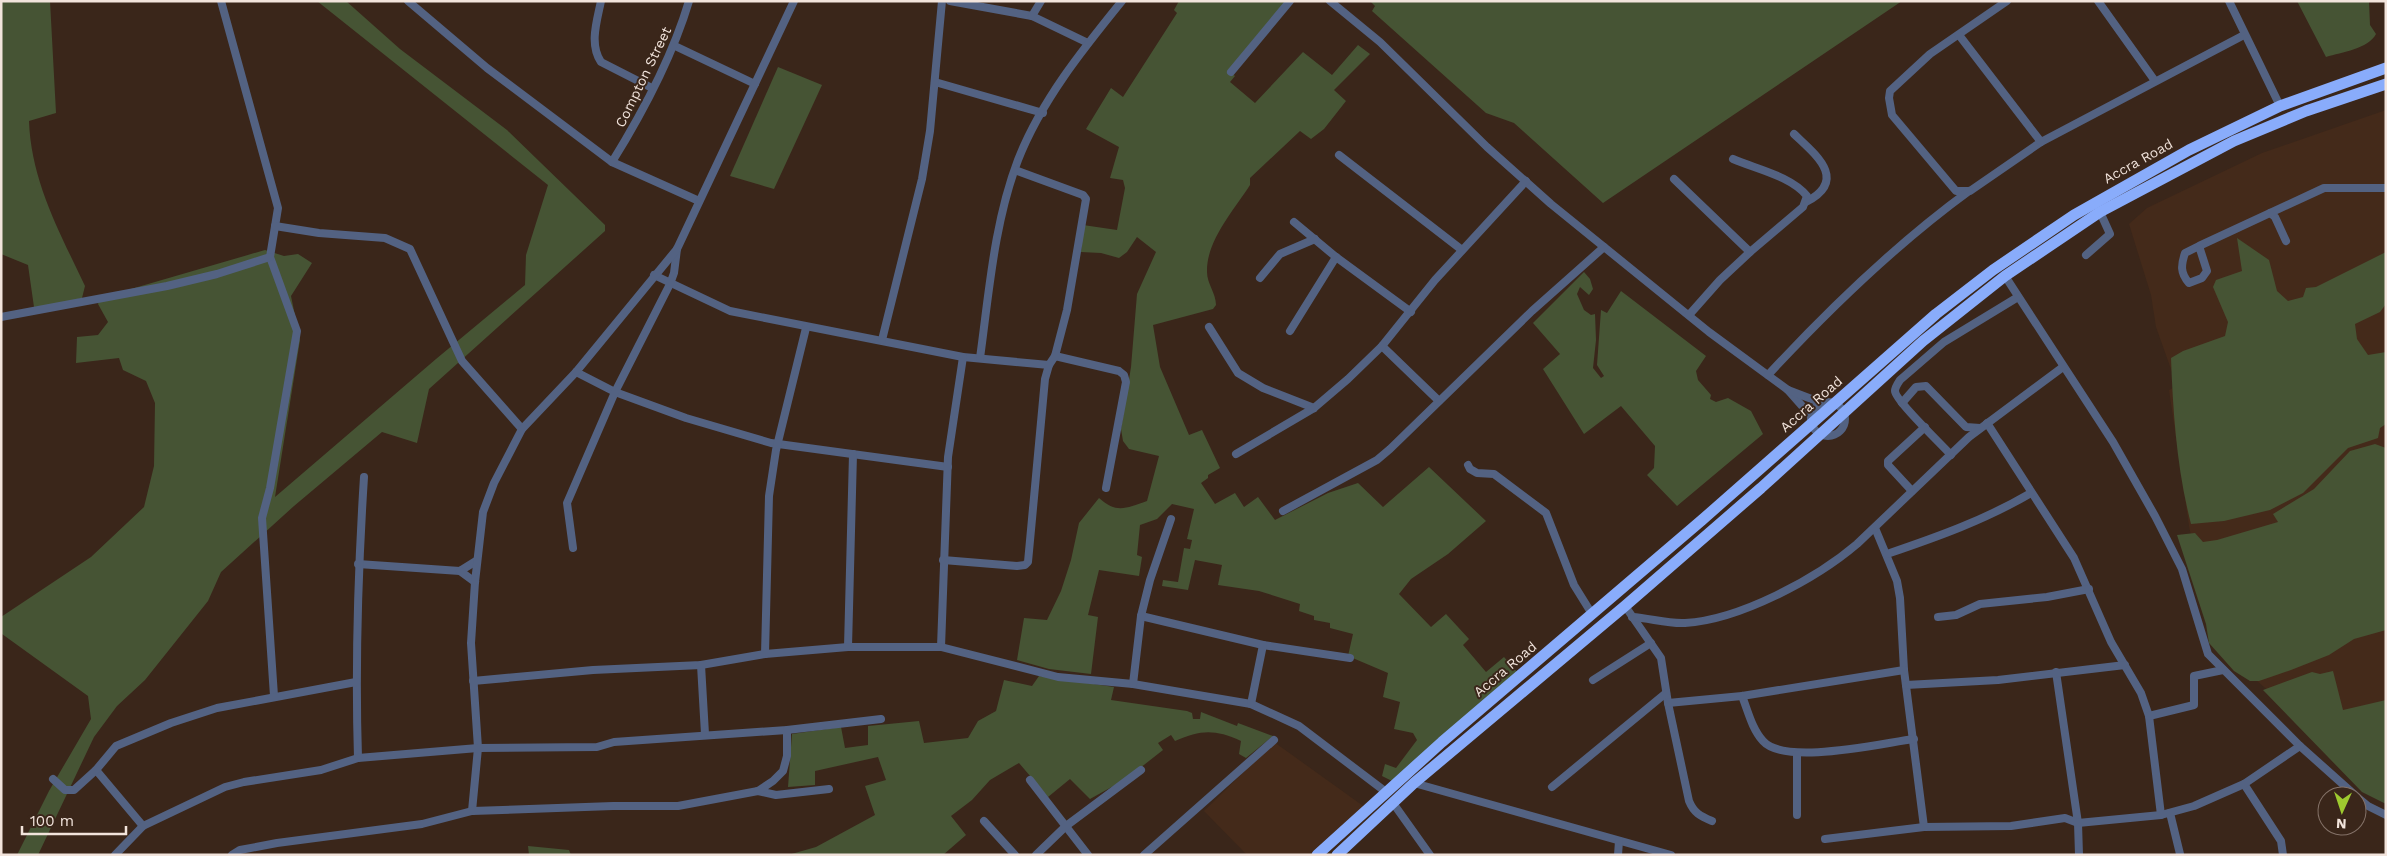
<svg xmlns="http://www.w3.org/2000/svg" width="2387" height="856" font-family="'Work Sans',sans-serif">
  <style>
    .built { fill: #442a1a }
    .green { fill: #465434 }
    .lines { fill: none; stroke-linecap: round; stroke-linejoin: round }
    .minor { stroke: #536282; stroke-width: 8 }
    .highway { stroke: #89acfb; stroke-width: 11 }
    .labels { text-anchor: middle; stroke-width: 4; stroke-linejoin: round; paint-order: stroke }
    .street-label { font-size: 14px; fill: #f2e4dc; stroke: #3a261a }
  </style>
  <rect width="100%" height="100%" fill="#3a261a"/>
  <g class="built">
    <polygon points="2386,110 2386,791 2382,790 2248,673 2209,621 2189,526 2169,390 2177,386 2156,327 2151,295 2129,224 2147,208 2262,153"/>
    <polygon points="1274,742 1366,808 1313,855 1247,855 1204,811"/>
  </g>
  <g class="green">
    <path d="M1,1H50L56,113L29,121C31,181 60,233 85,286L82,298L55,305L34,307L28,265L1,254Z"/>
    <polygon points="317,1 346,1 400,49 507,130 605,225 605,231 429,389 417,443 382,432 294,506 221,572 208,601 145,680 117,706 94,737 38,855 17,855 49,791 91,719 88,696 2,634 1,617 91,557 144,507 154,466 155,403 146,381 123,370 119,358 76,363 77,337 98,335 108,322 98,304 100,298 265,250 284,256 298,254 312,263 291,296 300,340 275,497 436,359 525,285 526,255 548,185"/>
    <path d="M1179,1H1287L1229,71L1235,76L1230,82L1255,103L1303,52L1332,75L1358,45L1370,54L1334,90L1346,101L1324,129L1311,139L1300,131L1250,178V185C1234,210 1206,241 1207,272C1207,284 1216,293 1216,305L1213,309L1153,325L1160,367L1189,435L1202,430L1220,468L1208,475V478L1201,483L1215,504L1235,493L1244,507L1258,497L1275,520L1328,493L1358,483L1383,507L1429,467L1486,521L1448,554L1411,579L1399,594L1431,627L1446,614L1469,639L1463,645L1486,672L1504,657L1518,673L1392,781L1382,776L1385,764L1396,768L1417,740L1413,733L1394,729L1400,702L1383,697L1388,673L1348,656L1353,634L1330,628V623L1314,620V616L1299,611L1300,604L1259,591L1218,585L1222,565L1195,560L1188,590L1162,586L1163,580L1178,582L1184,548L1190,549L1192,540L1187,539L1194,509L1172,504L1157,519L1140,525L1137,555L1142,557L1139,576L1099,570L1088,615L1098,617L1091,674L1049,669L1017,660L1024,618L1047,620L1061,591L1071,560L1079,523L1099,498C1117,514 1126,508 1147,501L1159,456L1129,449L1123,441L1121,429L1131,367L1137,294L1156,252L1137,237L1127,252L1119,258L1101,253L1081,252L1083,225L1117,230L1125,188L1123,180L1110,178L1119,147L1086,129L1111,88L1123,97L1177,13L1174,10Z"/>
    <polygon points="1370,1 1902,1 1603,203 1514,123 1486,113 1372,11 1375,6"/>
    <path d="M2297,1H2369L2370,25L2376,34C2368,49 2342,52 2326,57Z"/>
    <polygon points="778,67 822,85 774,189 730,176"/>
    <path d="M2237,238L2269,260L2277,291L2288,301L2303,297L2306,288L2316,287L2386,252V304L2380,312L2355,324L2357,339L2368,355L2386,352V424L2380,428L2378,438L2348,448L2303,493L2270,510L2224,521L2191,524C2177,470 2173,414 2171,358L2183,351L2225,336L2228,322L2213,287L2216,280L2242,271Z"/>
    <polygon points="1584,272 1590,279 1593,289 1589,295 1580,287 1577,294 1584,310 1591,315 1595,314 1596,340 1593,368 1601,378 1604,376 1597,365 1601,310 1607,313 1621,291 1706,356 1696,371 1698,380 1711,395 1710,399 1716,402 1728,398 1751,411 1763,434 1677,506 1647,475 1654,468 1655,446 1621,406 1584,434 1543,369 1560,354 1533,323"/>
    <polygon points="2375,444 2386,448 2386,630 2354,639 2329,655 2291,670 2259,681 2250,681 2234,671 2209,643 2206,624 2177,535 2195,533 2203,542 2217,540 2278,522 2273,514 2314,489 2350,451"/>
    <polygon points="2333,671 2343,710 2386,700 2386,804 2362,792 2263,690 2312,672 2320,674"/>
    <path d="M1039,676L1114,687L1111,700L1187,711L1192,713L1193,719H1200L1201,712L1237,726L1238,723L1273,736L1246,758L1239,754L1241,741C1214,729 1201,730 1175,741L1171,735L1158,743L1163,750L1126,779L1090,799L1070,779L1048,797L1019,763L990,780L972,800L951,816L966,835L943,855H788L816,847L875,815L865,786L886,780L878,757L815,771V785L788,787L792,734L841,727L845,748L868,745V726L919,721L924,743L968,738L978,721L996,711L1004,680L1032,686Z"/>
    <polygon points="528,846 569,850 571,855 529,855"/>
  </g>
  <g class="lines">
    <g class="minor">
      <polyline points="221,1 278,208 270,257 297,331 270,488 262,518 274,696"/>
      <polyline points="408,1 487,68 612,162 699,201"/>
      <path d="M601,1C597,21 589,44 601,62L652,88"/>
      <polyline points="950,1 1032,16 1088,43"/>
      <polyline points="1330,1 1380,42 1487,147 1551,204 1709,332 1788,390 1811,416"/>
      <polyline points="2007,1 1930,54 1890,91 1889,98 1892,115 1956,191 1970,191 2041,142 2244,35"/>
      <polyline points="2098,1 2155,81"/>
      <polyline points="2229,1 2280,106"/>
      <polyline points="1032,16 1041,1"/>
      <polyline points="1959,35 2041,142"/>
      <polyline points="675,46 755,84"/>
      <polyline points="1231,72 1290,1"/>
      <polyline points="935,82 1043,113"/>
      <path d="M1794,134C1815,154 1849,180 1806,202"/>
      <polyline points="1339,155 1462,250"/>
      <path d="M612,162C643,112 672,58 689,1"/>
      <polyline points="1674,179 1750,252"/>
      <polyline points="2270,213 2275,217 2286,241"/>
      <polyline points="1294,222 1336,257 1411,312"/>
      <polyline points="275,226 319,233 385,238 410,249 462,361 522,429"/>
      <path d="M2199,246L2207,271L2202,278L2189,283C2180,273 2181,265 2185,253L2199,246L2324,188H2386"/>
      <polyline points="2086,255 2110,234 2100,212"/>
      <polyline points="654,275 730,311 963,357 1049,365"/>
      <polyline points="2005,276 2113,442 2155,516 2182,569 2208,654 2300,746 2356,796"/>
      <polyline points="1260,278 1280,254 1315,239"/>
      <path d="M1689,315L1720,280L1750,252L1803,207L1807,196C1791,176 1756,169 1733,159"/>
      <polyline points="1,317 167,286 217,274 270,257"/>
      <polyline points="1209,327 1238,373 1263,388 1314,408"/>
      <polyline points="1290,331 1336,257"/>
      <polyline points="882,340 922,179 930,131 942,1"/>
      <polyline points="1382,346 1439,401"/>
      <polyline points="1055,356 1119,371 1124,375 1126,382 1106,488"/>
      <path d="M980,358C989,293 994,223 1018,160C1041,101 1083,49 1122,1"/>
      <polyline points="576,372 615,392 686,418 771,443 948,467"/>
      <path d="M1768,375C1830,308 1895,245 1969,191"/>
      <polyline points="1788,390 1822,403"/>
      <circle cx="1828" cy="419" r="17"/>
      <polyline points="1902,403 1916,387 1926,386 1966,427 1980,428"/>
      <polyline points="1987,423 2074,558 2111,642 2141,693 2149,716 2161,815"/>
      <polyline points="1236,454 1314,408 1348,379 1382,346 1435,280 1526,181"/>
      <path d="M1951,455C1942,445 1895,400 1895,391C1895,387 1898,383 1900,380L1944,342L2018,297"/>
      <polyline points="1468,465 1470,469 1477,473 1494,474 1546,513 1574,585 1592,614"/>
      <polyline points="1912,491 1888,465 1888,461 1925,427"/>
      <polyline points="1283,511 1377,460 1390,449 1532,311 1604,247"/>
      <polyline points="1875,528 1897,581 1900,598 1904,670 1924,827"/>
      <polyline points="573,548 567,503 615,392 670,284 674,273 677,249"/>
      <path d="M1887,554C1937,537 1985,520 2031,493"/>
      <polyline points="943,560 1017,566 1025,565 1028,562 1045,379 1049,365 1055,356 1067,310 1086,199 1083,195 1015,170"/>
      <polyline points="358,564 460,571 476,561"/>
      <polyline points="460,571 475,582"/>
      <path d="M1625,606L1661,658L1668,703L1689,801C1694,813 1700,816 1712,821"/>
      <polyline points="1141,616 1263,645 1350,658"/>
      <path d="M1632,617C1650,618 1667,624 1685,623C1739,620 1816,579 1857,544L1969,437L2063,367"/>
      <polyline points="1938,617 1956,615 1980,604 2047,597 2089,589"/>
      <polyline points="848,647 853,454"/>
      <polyline points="941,647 948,457 963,357"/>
      <polyline points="765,654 769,496 776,450 806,328"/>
      <polyline points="701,665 705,734"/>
      <polyline points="2056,672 2078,823 2079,855"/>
      <polyline points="1593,680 1651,643"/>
      <polyline points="473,681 593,670 701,665 765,654 848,647 941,647 1058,677 1133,684 1251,704 1299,726 1386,792"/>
      <polyline points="1133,684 1141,616 1150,580 1171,519"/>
      <polyline points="1906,685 1998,680 2125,665"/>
      <path d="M1742,696C1748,711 1752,729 1763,741C1785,766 1882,743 1914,739"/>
      <polyline points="1668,703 1742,696 1904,670"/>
      <polyline points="1251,704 1263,645"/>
      <polyline points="2149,716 2194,705 2194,676 2223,670"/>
      <polyline points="1797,754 1797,815"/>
      <path d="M358,758C355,664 358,571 364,477"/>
      <polyline points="96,770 143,826"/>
      <polyline points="53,779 65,790 74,790 96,770 116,746 171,723 217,708 356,682"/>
      <polyline points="1030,780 1088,855"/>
      <polyline points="1414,783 1671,855"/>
      <polyline points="2244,784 2281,841 2283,855"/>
      <polyline points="1552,787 1666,693"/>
      <polyline points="758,791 776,795 829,789"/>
      <polyline points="2357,797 2368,806 2386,815"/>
      <polyline points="1393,803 1430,855"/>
      <polyline points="472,811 478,748 471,643 475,582 483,512 494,483 522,429 576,372 677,249 794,1"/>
      <polyline points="2170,813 2180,854"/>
      <polyline points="984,821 1015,855"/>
      <polyline points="1825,839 1924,827 2011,826 2065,818 2078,823 2161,815 2194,806 2244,784 2300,746"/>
      <polyline points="115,855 143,826 225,787 244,782 321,770 358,758 478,748 597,747 614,742 787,730 881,719"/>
      <polyline points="232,855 240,850 277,843 422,824 472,811 613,806 678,806 758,791 773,781 783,771 787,756 787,730"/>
      <polyline points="1036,855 1066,826 1141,770"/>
      <polyline points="1144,855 1274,740"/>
      <polyline points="1618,855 1619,841"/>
    </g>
    <g class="highway">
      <polyline points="1317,855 1442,742 1702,520 1936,314 1993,270 2074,215 2189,150 2280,106 2386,68"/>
      <polyline points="1337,855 1414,783 1625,606 1761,488 1923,341 2005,276 2100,212 2234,141 2306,111 2386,84"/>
    </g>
  </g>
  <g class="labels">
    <g class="street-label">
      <text transform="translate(643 77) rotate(-64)" y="5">Compton Street</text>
      <text transform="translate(2138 161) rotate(-29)" y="5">Accra Road</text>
      <text transform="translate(1811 404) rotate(-41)" y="5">Accra Road</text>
      <text transform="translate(1505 669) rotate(-40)" y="5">Accra Road</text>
    </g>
  </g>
  <rect width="2387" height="856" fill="none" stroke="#f2e4dc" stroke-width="5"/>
  <g transform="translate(2342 811) rotate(183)"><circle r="24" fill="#3a261a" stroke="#847268"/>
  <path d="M0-4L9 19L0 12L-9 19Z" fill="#9eca2f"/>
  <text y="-8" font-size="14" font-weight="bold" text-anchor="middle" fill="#f2e4dc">N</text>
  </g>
  <path d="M22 826v8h104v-8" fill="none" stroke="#f2e4dc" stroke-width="2.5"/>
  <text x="30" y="826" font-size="15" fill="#f2e4dc" stroke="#3a261a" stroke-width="4" paint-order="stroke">100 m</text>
</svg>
